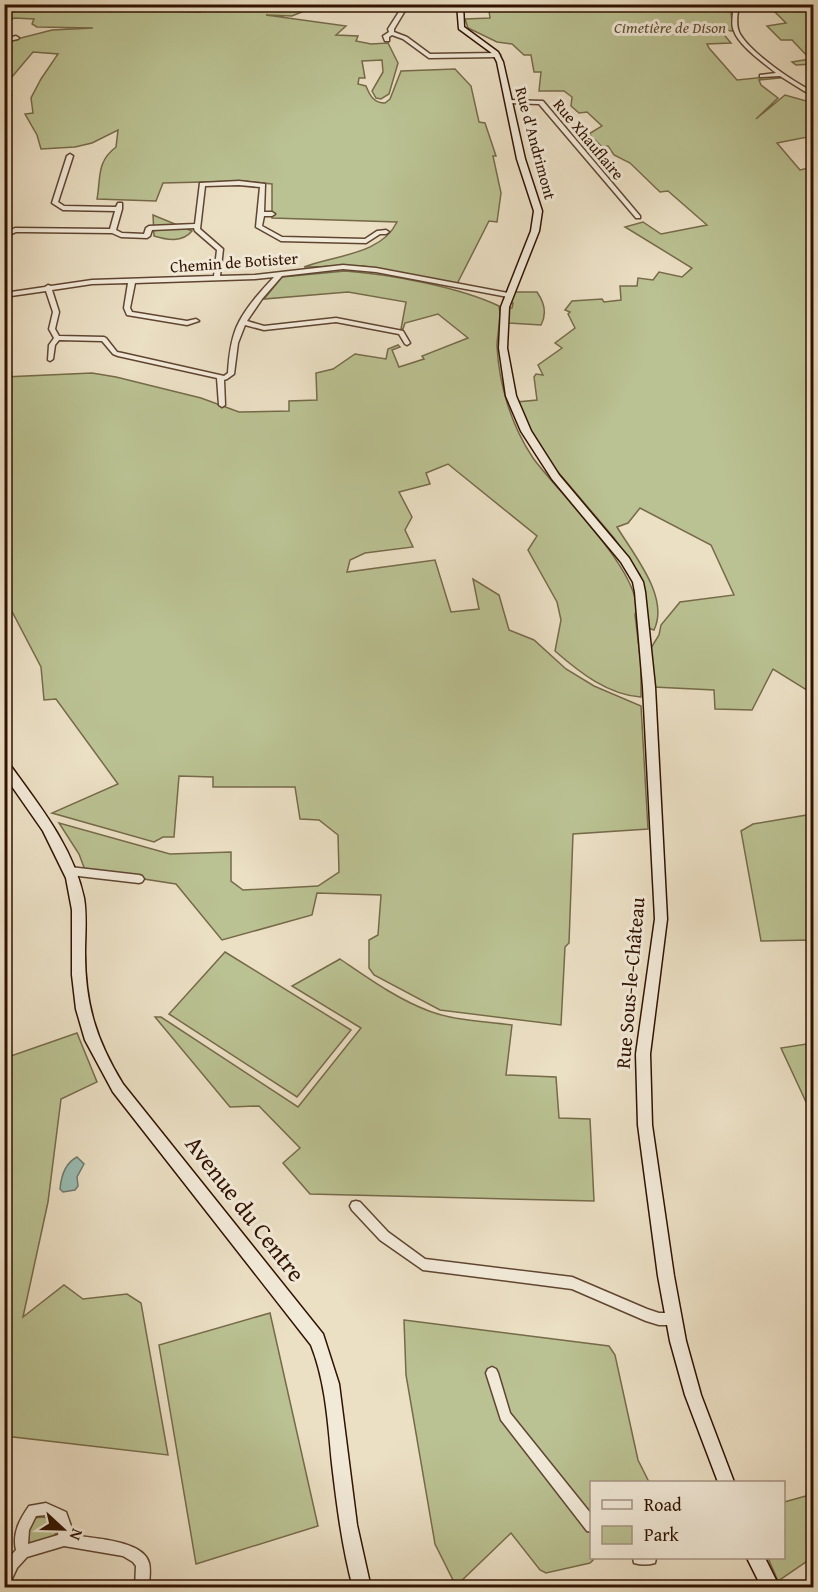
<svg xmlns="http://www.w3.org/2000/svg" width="818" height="1592" font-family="'Gentium Book Plus',serif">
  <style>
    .green { fill: #bac192; stroke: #766a49; stroke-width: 1.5 }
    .water { fill: #98bdb4; stroke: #6f796c; stroke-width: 1.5 }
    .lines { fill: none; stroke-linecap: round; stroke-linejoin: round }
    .street-casing { stroke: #604531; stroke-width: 3 }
    .secondary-casing { stroke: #311200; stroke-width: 3 }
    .street { fill: #f2ead9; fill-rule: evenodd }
    .secondary { fill: #f2ead9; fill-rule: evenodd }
    .labels { text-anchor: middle; stroke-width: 6; stroke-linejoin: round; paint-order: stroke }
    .far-park-label { font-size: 16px; font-style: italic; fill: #614f33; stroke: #f2ead9 }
    .far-street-label { font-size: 16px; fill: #311200; stroke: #f2ead9 }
    .street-label { font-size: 20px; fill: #311200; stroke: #f2ead9 }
    .near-street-label { font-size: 24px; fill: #311200; stroke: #f2ead9 }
  </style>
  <rect width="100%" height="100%" fill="#ebdfc4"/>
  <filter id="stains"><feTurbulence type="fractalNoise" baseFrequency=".00333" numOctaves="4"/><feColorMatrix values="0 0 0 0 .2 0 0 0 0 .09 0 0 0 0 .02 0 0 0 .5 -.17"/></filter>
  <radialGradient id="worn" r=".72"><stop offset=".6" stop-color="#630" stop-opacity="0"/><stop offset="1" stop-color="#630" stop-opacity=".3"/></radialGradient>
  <g class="green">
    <path d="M131,4L130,10L200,12L201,5H319L292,16L266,15L346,26L336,35L358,36L356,41L371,44L388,43L398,63L389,94L381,99L376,98L372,91L383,72L382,60L362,61L365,78H359L358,84L366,86C370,96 374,103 385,103L390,99L401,71L455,69L471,86L479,122L485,123L496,156H493L501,193L497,222L489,221L457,284L363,266L304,267C335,255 381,255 397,222L272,218V184L244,181L163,183L156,201L97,199C101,178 96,162 116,147L118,130L92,143L75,147L41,149L37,135L25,114L33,113L31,98L41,79L58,54L33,52L11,78L4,79L5,42L52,30L93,28L37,27L32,24L34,19L14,18L5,24L4,5Z"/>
    <path d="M497,4H690L691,7L731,12L733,31L720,30L731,43L707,44L709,48L737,80L778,76L780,78L759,80L761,85L778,98L756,119L785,95L806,101L813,96V136L777,143L800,170L813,167V694L773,669L752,710L715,709L714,690L654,687L651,648L659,635L661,625L680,602L734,595L711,545L640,508L628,523L617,527C633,554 670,597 654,630L648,628L640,575L614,538L547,459L530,433L517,402L537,400L534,377L536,374L543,375L538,365L562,348L555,343L575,328L568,314L570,312L565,310L572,301L602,299L604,302L621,300L620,286H637L638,278L653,280L659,272L682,277L692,268L625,227L643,222L661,234L707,225L668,191L660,192L630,163L614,155L608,146L602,147L589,134L602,126L587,112L579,113L571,106L572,97L564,91H539L541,72H534L531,55H524L512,44L497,42L468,28L465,19L490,18L489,11L498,10Z"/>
    <polygon points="786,10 813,11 813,64 796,65 792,62 810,59 792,40 781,40 767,26 786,23 774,11"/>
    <path d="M153,215L192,231C182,243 167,240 154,236Z"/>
    <path d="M345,271C389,274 459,287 499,306C502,317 497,334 497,346C499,385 511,425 533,458C555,489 648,578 635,615L641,664V697C608,695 579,672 555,651L561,620L557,602L528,550L537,536L448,464L426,473L430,484L399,492L412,517L405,530L413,547L365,553L350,560L347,572L435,560L451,612L479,609L473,579L499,595L509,630L534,640L566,669L594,686L641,706L648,829L573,834L569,943L565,947L561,1025L440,1010L374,975L369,968V940L378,935L381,895L317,893L312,915L222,940L176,884L85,870L79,854L59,823L170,854L231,852V881L243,890L318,886L339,872L338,835L319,820L300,819L295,787H213V777L179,776L174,837H163L154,842L52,813L118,784L56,699L44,700L41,667L5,598L4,377L92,373L116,377L201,398L239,412L289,411V401L317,400L316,373L333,369L355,354L386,359L388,349L398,345L400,347L392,350L399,367L424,359L422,356L468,338L438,314L405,323L403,329H401L406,302L348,292L264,299L282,277Z"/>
    <path d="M514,292H537C544,302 547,314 541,325L508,323L509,308H512L513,303H510Z"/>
    <polygon points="813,814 813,945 810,940 761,941 741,831 753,824"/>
    <polygon points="225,952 351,1030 297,1097 169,1014"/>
    <path d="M340,959C368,978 397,999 429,1011C455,1021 485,1021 512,1025L506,1075L556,1077L559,1118L590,1119L594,1201L310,1194L283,1163L300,1148L259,1106L230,1107L155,1017H161L298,1107L361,1028L292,986Z"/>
    <polygon points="77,1033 97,1082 61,1099 48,1202 23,1317 64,1285 83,1299 127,1294 141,1303 168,1455 5,1436 5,1058"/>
    <polygon points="813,1043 814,1043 813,1117 781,1048"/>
    <polygon points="270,1313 318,1526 196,1564 159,1345"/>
    <polygon points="404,1320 609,1346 615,1355 638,1460 649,1482 592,1482 592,1558 595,1558 590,1563 546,1573 540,1570 511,1533 456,1586 435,1544 406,1375"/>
    <polygon points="813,1494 813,1557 778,1581 768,1558 784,1558 784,1502"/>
    <polygon points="42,1517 57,1520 58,1530 55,1535 33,1545 28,1543 27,1535 34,1518"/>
  </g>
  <path class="water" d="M77,1157L84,1164L77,1177L78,1186L75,1190L63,1192L60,1189C61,1177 65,1163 77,1157Z"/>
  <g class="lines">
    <defs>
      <g id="street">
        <polygon points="404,4 409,4 394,29 394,32 407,37 430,54 497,53 500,55 497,57 429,58 403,39 392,35 389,37 389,41 385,41 383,36 389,32 388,29"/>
        <path d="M711,4H721L735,8L743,4H750L738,11C737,18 736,27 740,34C751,53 793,82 814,92V95L804,91L780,76L760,77V75L776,73C764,63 739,46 734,31C731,25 733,17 733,11Z"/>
        <polygon points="16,36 19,38 18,39 4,42 4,39"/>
        <polygon points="4,91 11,95 7,108 4,110"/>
        <polygon points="507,100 543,101 640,216 640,218 636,218 539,104 509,103 506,101"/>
        <path d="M70,154L73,156L58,202L64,206L116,207L118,203H122V209L116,230L122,233L144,234L146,228L149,226L195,224L200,183L239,181L265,184L264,212H272L275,214L272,216H264L262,226L282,237L365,239L377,231L386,230L389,232L386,234H380L366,243L281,241L256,227L260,187L239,185L205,186L200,229L223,249L220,276L255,275L343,265L376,268L508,293L511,295L508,297L376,272L343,269L282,276L262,299L247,321L264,326L336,318L403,331L410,343L407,345L405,344L399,334L336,322L264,330L245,325L238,343L234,374L227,379L224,380L225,405L222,407L219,405L217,378L118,356L113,354L102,341L59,340L55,345L53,359L50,361L48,360L49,345L54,338L49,329L53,312L46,291L4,297V293L45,287L48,285L51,286L92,280L214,276L217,250L195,231L194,228L152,230L150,236L147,238L121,237L112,233L24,232H16L4,237V233L15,228L110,229L115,211L63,210L52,203L67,156ZM274,277C262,290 247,306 239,322C231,337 229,356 228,373L224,376L122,353L117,352L106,338L104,337L59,336L55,329L59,312L52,290L92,284L128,283L124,308L127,315L187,325L199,321L196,319L187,321L132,312L130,308L135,283L255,279Z"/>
        <polygon points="70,867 139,875 142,876 144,879 142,882 139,883 70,875 67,874 65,871 67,868"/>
        <polygon points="356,1201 360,1202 388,1232 425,1259 572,1277 647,1309 659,1313 673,1313 677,1315 679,1319 677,1323 673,1325 659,1325 646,1321 572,1289 423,1270 380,1240 352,1210 350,1206 352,1202"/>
        <polygon points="492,1367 496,1369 498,1373 510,1413 592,1515 592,1532 587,1531 501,1420 486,1373 488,1369"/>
        <path d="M46,1503L66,1512L71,1526V1535C90,1538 144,1540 149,1563C151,1570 149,1580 149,1588H135L136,1566L133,1562L123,1556L64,1546L27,1557L17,1568L9,1585L4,1586C4,1569 3,1563 16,1550C12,1533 20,1519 29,1506ZM46,1515L57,1520L59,1526L58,1535L28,1544L29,1530L36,1516Z"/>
        <path d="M633,1558H656L655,1563C648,1565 641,1565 634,1563Z"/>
      </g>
      <g id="secondary">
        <polygon points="457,4 463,4 464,27 498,52 503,62 525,159 542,211 539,231 509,307 507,348 516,396 531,431 559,475 629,558 643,582 645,592 655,687 667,919 650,1054 652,1125 674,1276 686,1341 701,1395 734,1482 718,1482 685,1395 670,1341 658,1276 638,1125 636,1054 655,919 643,687 635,592 633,582 621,562 552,479 521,431 506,396 499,348 501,307 531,231 534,211 517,159 497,62 493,54 459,29"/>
        <path d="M4,761L8,762C38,804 73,846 84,898C87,916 85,935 85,953C85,1004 96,1040 123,1084L323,1334L339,1384L357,1525L371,1588H353C342,1547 337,1506 332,1464C328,1424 326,1383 311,1345L113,1092L85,1040L76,1009L72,975V910L66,878L43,831L4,775Z"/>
        <polygon points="747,1558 765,1558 780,1588 762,1588"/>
      </g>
    </defs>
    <use href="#street" class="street-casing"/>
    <use href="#secondary" class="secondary-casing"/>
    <use href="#street" class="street"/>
    <use href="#secondary" class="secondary"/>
  </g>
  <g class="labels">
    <g class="far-park-label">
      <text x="670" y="33">Cimetière de Dison</text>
    </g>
    <g class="far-street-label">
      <text transform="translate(589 139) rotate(50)" y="6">Rue Xhauflaire</text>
      <text transform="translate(536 143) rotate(75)" y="6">Rue d'Andrimont</text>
      <text transform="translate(234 262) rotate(-4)" y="6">Chemin de Botister</text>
    </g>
    <g class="street-label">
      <text transform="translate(630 983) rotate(-85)" y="7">Rue Sous-le-Château</text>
    </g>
    <g class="near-street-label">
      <text transform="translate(245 1209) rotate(52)" y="8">Avenue du Centre</text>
    </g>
  </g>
  <rect width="818" height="1592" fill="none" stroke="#ebdfc4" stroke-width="24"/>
  <rect x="6" y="6" width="806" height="1580" fill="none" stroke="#311200" stroke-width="3"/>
  <rect x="12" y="12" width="794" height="1568" fill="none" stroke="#311200" stroke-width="1.5"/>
  <rect x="590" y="1481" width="195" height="78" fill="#f2ead9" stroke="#a59482" stroke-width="1.5"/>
  <rect x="602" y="1500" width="30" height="9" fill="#f2ead9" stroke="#a59482" stroke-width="1.5"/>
  <text x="644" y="1511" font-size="18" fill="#311200">Road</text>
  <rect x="602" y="1526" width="30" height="18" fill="#bac192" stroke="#a59482" stroke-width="1.5"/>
  <text x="644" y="1541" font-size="18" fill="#311200">Park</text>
  <g transform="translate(63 1529) rotate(112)" stroke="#f2ead9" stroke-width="4.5" paint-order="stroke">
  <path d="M0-4.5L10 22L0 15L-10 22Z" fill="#311200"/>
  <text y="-9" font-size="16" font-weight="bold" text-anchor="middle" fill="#311200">N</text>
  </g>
  <rect width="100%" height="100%" filter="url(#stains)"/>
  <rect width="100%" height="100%" fill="url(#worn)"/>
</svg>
